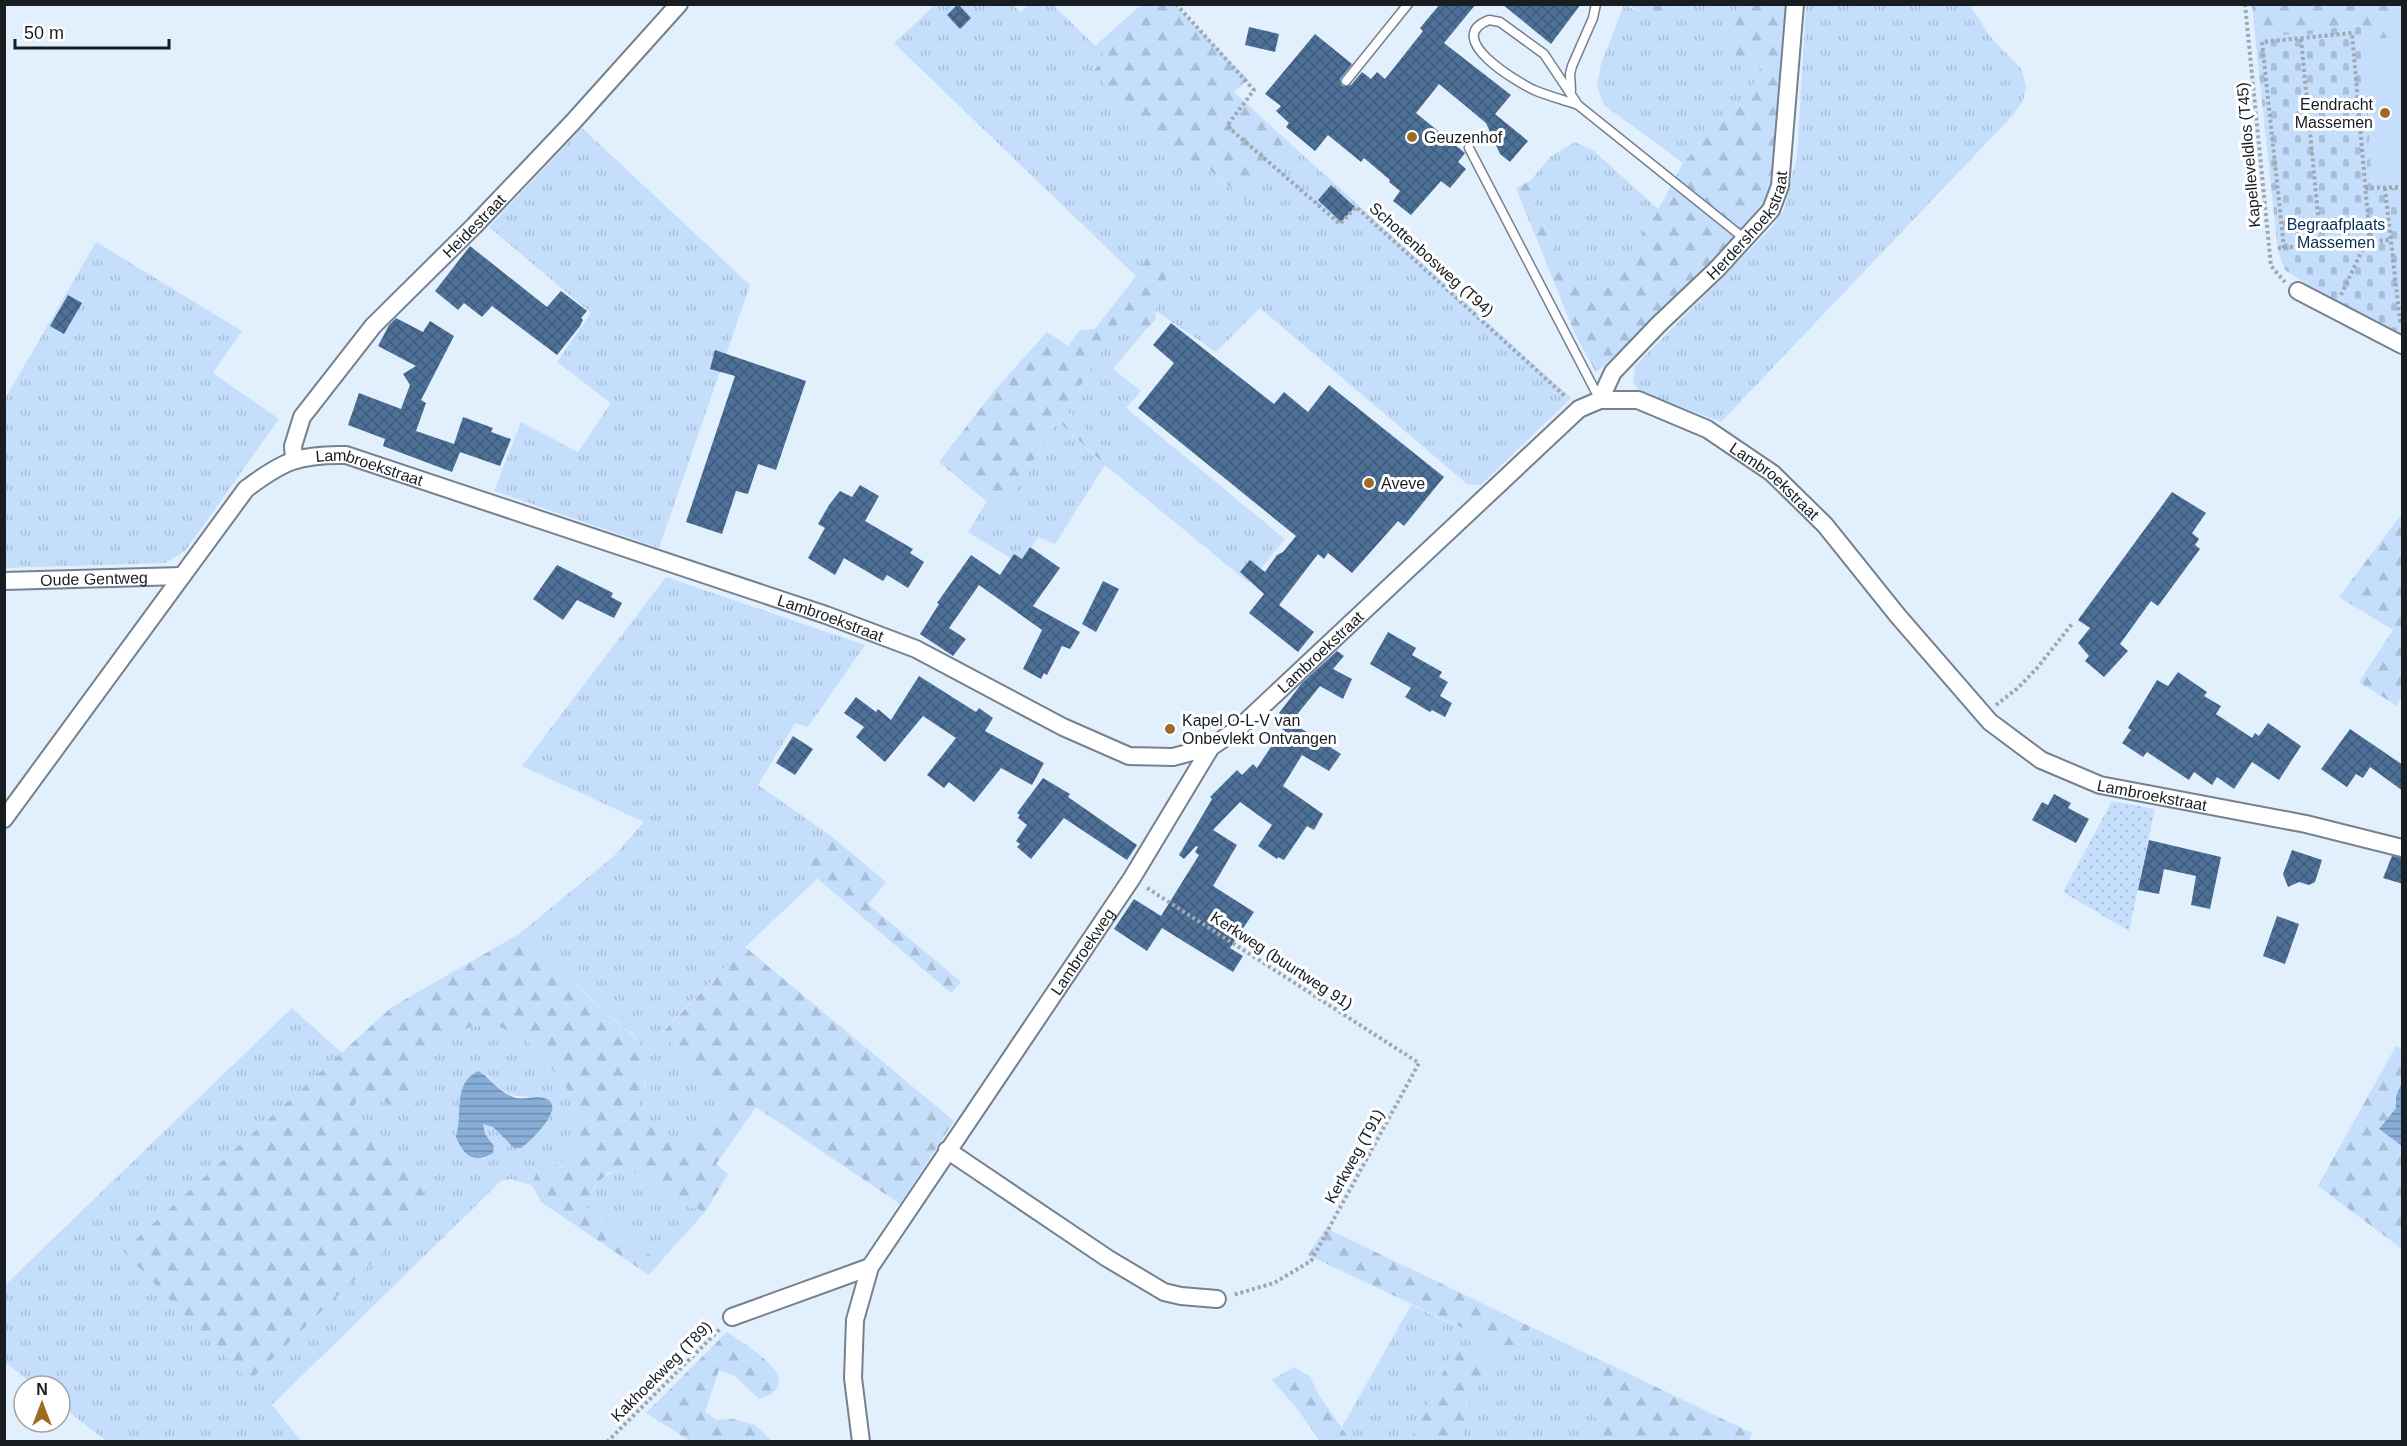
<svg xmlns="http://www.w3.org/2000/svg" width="2407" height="1446" font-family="Arial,sans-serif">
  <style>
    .grass { fill: url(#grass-tufts); fill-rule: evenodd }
    .forest { fill: url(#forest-firs) }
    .cemetery { fill: url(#cemetery-stones) }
    .garden { fill: url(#garden-dots) }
    .pitch { fill: #c4defb }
    .water { fill: url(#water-rules) }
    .building { fill: url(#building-cross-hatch) }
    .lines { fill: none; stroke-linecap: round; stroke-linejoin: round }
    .lane-casing { stroke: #75818e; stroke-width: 11 }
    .street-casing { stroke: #75818e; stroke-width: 20 }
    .path { stroke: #9da8b3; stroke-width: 4; stroke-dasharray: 3 3; stroke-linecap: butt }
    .lane { stroke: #fff; stroke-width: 8 }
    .street { stroke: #fff; stroke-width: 16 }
    .poi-dot { fill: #9f6b22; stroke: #fff; stroke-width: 2 }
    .labels { text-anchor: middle; stroke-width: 6; stroke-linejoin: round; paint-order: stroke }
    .poi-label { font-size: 16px; fill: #181d22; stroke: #fff; text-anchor: start }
    .street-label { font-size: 16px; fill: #181d22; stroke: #fff }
    .park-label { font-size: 16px; fill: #052f56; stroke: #fff }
  </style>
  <defs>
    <pattern id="grass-tufts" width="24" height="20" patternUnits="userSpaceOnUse" patternTransform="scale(1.5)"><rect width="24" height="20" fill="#c4defb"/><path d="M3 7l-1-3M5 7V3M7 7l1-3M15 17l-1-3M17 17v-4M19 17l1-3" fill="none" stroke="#a8bed7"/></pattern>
    <pattern id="forest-firs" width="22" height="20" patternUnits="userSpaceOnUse" patternTransform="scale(1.5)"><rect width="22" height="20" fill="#c4defb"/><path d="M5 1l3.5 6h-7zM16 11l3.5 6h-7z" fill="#a8bed7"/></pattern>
    <pattern id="cemetery-stones" width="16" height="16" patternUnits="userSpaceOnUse" patternTransform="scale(1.5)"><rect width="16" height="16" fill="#c4defb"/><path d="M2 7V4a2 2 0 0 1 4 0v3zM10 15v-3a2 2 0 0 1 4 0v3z" fill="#a8bed7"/></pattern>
    <pattern id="garden-dots" width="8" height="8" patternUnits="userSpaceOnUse" patternTransform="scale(1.5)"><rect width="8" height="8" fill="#c4defb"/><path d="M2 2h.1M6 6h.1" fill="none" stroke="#a8bed7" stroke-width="1.8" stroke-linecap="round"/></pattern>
    <pattern id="water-rules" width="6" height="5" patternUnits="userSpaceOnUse" patternTransform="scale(1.5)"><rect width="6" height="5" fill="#88aed8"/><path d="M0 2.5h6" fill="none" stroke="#6e8daf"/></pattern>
    <pattern id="building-cross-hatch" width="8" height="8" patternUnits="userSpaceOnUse" patternTransform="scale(1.5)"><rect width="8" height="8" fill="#4d7097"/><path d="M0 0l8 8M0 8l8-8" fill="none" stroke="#3f5b7b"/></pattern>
  </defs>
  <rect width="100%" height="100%" fill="#e2f0fe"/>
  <g class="grass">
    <polygon points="935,5 1013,5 1020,12 1029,5 1053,5 1107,57 1093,70 1191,183 1206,168 1246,200 1294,147 1571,398 1481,485 1467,484 1260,308 1216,352 1156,311 1155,301 1165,283 1149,255 1136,276 894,43"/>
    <polygon points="1624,5 1638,11 1677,10 1678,5 1738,5 1762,61 1755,82 1744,102 1731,112 1683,163 1604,105 1597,86 1601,64"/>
    <polygon points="1806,5 1970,5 1989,35 2022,70 2026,86 2023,101 2014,114 1721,422 1640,391 1633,383 1635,366 1772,227 1784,210 1797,156"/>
    <polygon points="582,128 750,285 659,548 494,491 521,422 578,452 611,403 557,362 591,313 489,227"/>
    <polygon points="1575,142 1594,151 1658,209 1633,248 1604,278 1586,284 1566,269 1551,240 1534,204 1531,180 1550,157"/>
    <polygon points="96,242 242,331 213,373 279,419 185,551 165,563 5,568 5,399"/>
    <polygon points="1119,321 1142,334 1113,369 1141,391 1126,408 1285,539 1249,583 1105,465 1055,544 1038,537 1020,564 968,532 987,501 1002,513 1057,420 1101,462 1111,454 1066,410"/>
    <polygon points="666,577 865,645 808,727 795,723 758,785 831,836 804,867 817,879 745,947 661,1033 730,1099 676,1153 638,1104 646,1081 638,1040 519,934 614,856 644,822 522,766"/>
    <path d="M292,1008L342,1053L123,1251L433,1204L369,1125L352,1109L358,1099L368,1094L401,1110L425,1130L429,1122L413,1099L408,1082L417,1059L437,1044L470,1027L487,1023L522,1035L565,1084L577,1113V1141L569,1159L536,1173L532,1185L511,1179L501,1181L272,1405L301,1441H104L105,1440L60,1405V1386H35L5,1362L4,1286ZM487,1075C507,1098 513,1097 542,1097L552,1112L541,1130L514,1148L493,1127L483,1124L485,1134L494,1146L484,1159L472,1158L456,1137L460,1125L459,1103Z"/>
    <path d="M621,1169L651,1179L679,1202L705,1212L660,1262L584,1207C593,1189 600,1175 621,1169Z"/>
    <polygon points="1411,1305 1498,1345 1518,1345 1531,1327 1596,1358 1590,1371 1609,1384 1594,1406 1604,1438 1616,1441 1462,1441 1465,1414 1475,1386 1410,1441 1351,1441 1342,1427"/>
  </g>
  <g class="forest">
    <polygon points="1141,5 1175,5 1248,79 1234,92 1294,147 1246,200 1207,168 1191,183 1093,71 1106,57 1095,46"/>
    <polygon points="1627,5 1678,5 1677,10 1660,19"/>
    <path d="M1738,5H1786L1775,171C1773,181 1771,189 1766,198C1752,223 1726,246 1706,267C1670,303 1635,340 1596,372L1575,334L1516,188L1531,180L1534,204L1551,240L1566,269L1586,284L1604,278L1633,248L1663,201L1683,163L1731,112L1744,102L1755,82L1762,61L1738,59C1720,31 1735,31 1738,5Z"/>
    <polygon points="2252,5 2398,5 2391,38 2364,40 2364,25 2255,36"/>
    <polygon points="1149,254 1167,270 1165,283 1155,301 1156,319 1142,334 1119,321 1066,410 1111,454 1102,462 1057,420 1002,514 939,462 993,392 1047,332 1068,346 1080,330 1095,329 1136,276"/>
    <polygon points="2402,513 2402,696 2397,706 2359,682 2393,630 2339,597"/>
    <polygon points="831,836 886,882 868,904 961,982 951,993 804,867"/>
    <path d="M519,934L638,1041C650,1069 647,1075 639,1104L676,1153L730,1099L661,1034L745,947L954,1121L900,1204L756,1107L716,1164L728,1174L705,1212L679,1202L651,1179L621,1169L608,1173L594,1187L584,1207L660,1262L649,1275L541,1202L532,1185L536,1173L569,1159L577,1141V1113L565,1084L522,1035L487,1023L470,1027L437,1044L417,1059L408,1082L413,1099L429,1122L425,1130L401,1110L368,1094L358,1099L352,1109L369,1125L433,1204L249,1381L123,1251L392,1007Z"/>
    <polygon points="2396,1046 2402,1049 2402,1082 2396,1096 2396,1108 2379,1129 2402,1146 2402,1249 2318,1186"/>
    <polygon points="1326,1228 1531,1327 1518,1345 1498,1345 1308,1255"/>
    <path d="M727,1332C745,1345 812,1382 759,1399L735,1376L719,1370L705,1412L717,1420L733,1419L755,1425L772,1441H690L646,1413Z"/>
    <polygon points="1457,1344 1489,1356 1465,1414 1462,1441 1410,1441"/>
    <polygon points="1596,1358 1752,1433 1748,1442 1616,1442 1604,1438 1595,1430 1594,1406 1609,1384 1590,1371"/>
    <polygon points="1294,1367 1310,1377 1320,1397 1351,1441 1320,1441 1298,1410 1272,1380"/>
  </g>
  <polygon class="cemetery" points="2364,25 2372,189 2402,187 2402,336 2331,299 2285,270 2278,251 2255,36"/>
  <polygon class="garden" points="2112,801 2155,809 2129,931 2063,892"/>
  <polygon class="pitch" points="2398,5 2402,5 2402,187 2372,189 2364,40 2391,38"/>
  <g class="water">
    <path d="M478,1071C491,1078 500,1094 516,1098C525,1100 535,1095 544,1098C569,1105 531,1141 521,1148H514L493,1127L483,1124L485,1134L494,1146L493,1153C474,1165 463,1155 456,1137C463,1114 452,1084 478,1071Z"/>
    <polygon points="2402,1082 2402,1146 2379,1129 2396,1108 2396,1096"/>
  </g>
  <g class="building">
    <polygon points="958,4 971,18 960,29 947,15"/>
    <polygon points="1440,4 1476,4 1444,43 1511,95 1495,114 1528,141 1510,162 1500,154 1486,123 1439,84 1416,113 1465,153 1458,162 1466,169 1450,188 1441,181 1411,215 1393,201 1400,191 1389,182 1390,180 1364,158 1361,162 1328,135 1315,151 1286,127 1289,123 1276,111 1281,106 1265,94 1315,34 1352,64 1340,79 1342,86 1351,85 1362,72 1371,79 1377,72 1385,79 1423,31 1420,28"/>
    <polygon points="1502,4 1581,4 1551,44"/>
    <polygon points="1249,27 1279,34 1275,52 1245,45"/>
    <polygon points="1331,185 1355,207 1341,222 1318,200"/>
    <polygon points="470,246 547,307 561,291 587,311 581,318 583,320 580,326 557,355 492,306 482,317 464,303 458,310 435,291"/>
    <polygon points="68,295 82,303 64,334 50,326"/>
    <polygon points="396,318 423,332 430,321 454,336 421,400 426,403 416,431 454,444 463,417 493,428 491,432 511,439 500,466 460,452 452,472 383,446 385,439 348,425 359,393 401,409 410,385 403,374 416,366 378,346 389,325"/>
    <polygon points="1171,323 1274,404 1284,392 1308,412 1329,385 1444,477 1404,526 1398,521 1352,573 1328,553 1324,559 1318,554 1279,605 1314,632 1298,652 1249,613 1264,594 1240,572 1250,560 1265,572 1277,555 1283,552 1296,536 1138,408 1174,363 1153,345"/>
    <polygon points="715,350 806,381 776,470 758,464 748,494 736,491 722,534 686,522 735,376 710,369"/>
    <polygon points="860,485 879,496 865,521 913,549 910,553 924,562 908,588 887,575 883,581 844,558 835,575 808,558 825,528 818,524 829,505 840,491 852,497"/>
    <polygon points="2172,492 2206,513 2192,533 2199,539 2195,545 2200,549 2158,606 2151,601 2120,644 2128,651 2104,677 2085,661 2089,656 2078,643 2090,628 2078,620"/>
    <polygon points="1030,547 1060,568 1033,606 1080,632 1070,649 1062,646 1047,675 1044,673 1041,679 1023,669 1042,630 979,585 949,628 966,639 953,656 920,634 939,604 937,603 971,555 1000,575 1014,554 1022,559"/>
    <polygon points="557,565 613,593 611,597 622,603 614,618 577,600 563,620 533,599"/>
    <polygon points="1103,581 1119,589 1096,632 1082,624"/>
    <polygon points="1388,632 1416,648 1412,655 1442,672 1439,677 1448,682 1440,696 1452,703 1445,717 1432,710 1430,712 1405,697 1411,688 1370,664"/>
    <polygon points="1337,651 1344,656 1333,669 1352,679 1343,699 1320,686 1291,722 1341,754 1329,771 1302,755 1283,786 1323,814 1314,830 1307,826 1284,860 1278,857 1277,859 1258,846 1272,825 1240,802 1213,830 1237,845 1213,886 1254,912 1230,948 1243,956 1233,972 1162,928 1147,951 1114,929 1134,899 1161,916 1199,855 1195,852 1198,847 1196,846 1184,859 1179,855 1212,799 1210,797 1237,770 1242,775 1253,764 1257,768 1288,721 1279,713 1302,683"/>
    <polygon points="2178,672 2207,692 2204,696 2221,706 2216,714 2252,738 2255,733 2259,736 2268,723 2301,746 2279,780 2252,762 2234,789 2217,777 2212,785 2194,772 2189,780 2147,752 2143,757 2122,743 2131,730 2128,728 2157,680 2168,686"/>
    <polygon points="919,676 976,712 979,708 993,718 985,731 1044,763 1032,785 1001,768 974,802 949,782 944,788 927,775 956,738 923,716 885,762 856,737 864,727 844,713 856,697 876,712 878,709 891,720"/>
    <polygon points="2350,729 2403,765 2403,791 2370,767 2363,778 2356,774 2347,787 2321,769"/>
    <polygon points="793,736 813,749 795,775 776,763"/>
    <polygon points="1043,778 1070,794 1068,797 1137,845 1127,860 1064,818 1031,859 1017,847 1020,844 1016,841 1027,825 1018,818 1020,815 1017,813"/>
    <polygon points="2054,794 2071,803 2068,808 2089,819 2076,843 2032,820 2042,802 2048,805"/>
    <polygon points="2149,840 2221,857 2210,909 2191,905 2196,876 2164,869 2159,894 2138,890"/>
    <polygon points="2292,850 2322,860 2315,882 2309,885 2299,882 2288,887 2283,874"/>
    <polygon points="2392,856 2403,858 2403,884 2383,878"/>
    <polygon points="2277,916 2299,924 2285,964 2263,956"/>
  </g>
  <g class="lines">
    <defs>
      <g id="lane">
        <polyline points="1346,81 1408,4"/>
        <polyline points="1571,90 1570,74 1572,66 1593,18 1596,4"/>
        <path d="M1578,105C1564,100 1548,96 1534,90C1517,82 1442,38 1489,20L1500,22L1544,54L1578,105L1745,239"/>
        <polyline points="1469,148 1600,400"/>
      </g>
      <g id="street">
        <polyline points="2298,291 2402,345"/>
        <path id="s1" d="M1600,400L1613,372L1659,324L1717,269L1771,210L1780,186L1795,4"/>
        <path id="s2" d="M294,460L293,446L302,417L373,326L474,226L573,122L679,4"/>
        <path id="s3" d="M4,581L182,576"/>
        <path id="s4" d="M4,819L246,489C283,461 299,454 346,455L826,615L916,649L1063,727L1129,756L1173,757L1211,747L1238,729L1579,409L1600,400H1638L1707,429L1772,473L1825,525L1898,616L1990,722L2041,760L2100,785L2306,824L2402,848"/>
        <polyline points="947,1150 1107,1258 1164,1292 1181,1296 1217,1299"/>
        <polyline points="732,1317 870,1267"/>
        <path id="s5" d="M861,1442L853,1378L855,1320L870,1267L1132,878L1211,747"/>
      </g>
    </defs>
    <use href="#lane" class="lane-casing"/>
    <use href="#street" class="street-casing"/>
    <g class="path">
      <polyline points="1176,4 1254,90 1227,126 1340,224 1356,207 1566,397"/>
      <polyline points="2245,4 2271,266 2285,282"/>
      <polyline points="2301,39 2321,245"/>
      <polyline points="2365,188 2402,187"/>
      <polyline points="2385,188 2400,321 2402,321"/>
      <polyline points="2278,248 2390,240"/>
      <polyline points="2284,248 2262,42 2352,33 2370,241"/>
      <polyline points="2341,295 2366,242"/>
      <polyline points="1996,705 2018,688 2037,668 2072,624"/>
      <polyline points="1147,888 1419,1063 1311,1261 1274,1283 1233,1295"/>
      <polyline points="607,1442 721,1328"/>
    </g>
    <use href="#lane" class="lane"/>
    <use href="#street" class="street"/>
  </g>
  <g class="poi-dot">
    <circle cx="2385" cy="113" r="6"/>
    <circle cx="1412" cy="137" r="6"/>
    <circle cx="1369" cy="483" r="6"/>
    <circle cx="1170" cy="729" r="6"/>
  </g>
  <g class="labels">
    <g class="poi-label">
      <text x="2373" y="110" text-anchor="end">Eendracht<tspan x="2373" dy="18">Massemen</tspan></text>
      <text x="1424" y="143">Geuzenhof</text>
      <text x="1381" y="489">Aveve</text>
      <text x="1182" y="726">Kapel O-L-V van<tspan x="1182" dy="18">Onbevlekt Ontvangen</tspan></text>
    </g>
    <g class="street-label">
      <text transform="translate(2248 155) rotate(-95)" y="6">Kapelleveldlos (T45)</text>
      <text dy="6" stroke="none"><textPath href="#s1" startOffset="232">Herdershoekstraat</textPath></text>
      <text dy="6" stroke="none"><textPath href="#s2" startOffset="302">Heidestraat</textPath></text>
      <text transform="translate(1432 259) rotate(42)" y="6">Schottenbosweg (T94)</text>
      <text dy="6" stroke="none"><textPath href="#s4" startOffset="543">Lambroekstraat</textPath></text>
      <text dy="6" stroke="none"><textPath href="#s4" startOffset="2163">Lambroekstraat</textPath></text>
      <text dy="6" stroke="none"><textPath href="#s3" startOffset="90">Oude Gentweg</textPath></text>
      <text dy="6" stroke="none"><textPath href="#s4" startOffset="1029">Lambroekstraat</textPath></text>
      <text dy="6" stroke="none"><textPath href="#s4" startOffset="1587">Lambroekstraat</textPath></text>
      <text dy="6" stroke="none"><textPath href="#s4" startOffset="2668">Lambroekstraat</textPath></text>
      <text dy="6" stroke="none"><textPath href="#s5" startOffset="558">Lambroekweg</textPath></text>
      <text transform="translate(1282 960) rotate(33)" y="6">Kerkweg (buurtweg 91)</text>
      <text transform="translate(1354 1156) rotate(-61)" y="6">Kerkweg (T91)</text>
      <text transform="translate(661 1371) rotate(-45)" y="6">Kakhoekweg (T89)</text>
    </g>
    <g class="park-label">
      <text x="2336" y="230">Begraafplaats<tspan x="2336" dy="18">Massemen</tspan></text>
    </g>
  </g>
  <rect width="2407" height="1446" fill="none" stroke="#181d22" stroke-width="12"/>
  <g transform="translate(42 1404)"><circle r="28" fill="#ffffff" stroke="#a3a5a7" stroke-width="1.5"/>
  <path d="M0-4.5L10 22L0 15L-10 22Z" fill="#9f6b22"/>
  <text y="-9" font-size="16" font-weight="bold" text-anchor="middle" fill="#181d22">N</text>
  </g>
  <path d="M15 39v9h154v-9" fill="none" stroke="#181d22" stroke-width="3"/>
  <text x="24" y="39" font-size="18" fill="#181d22" stroke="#ffffff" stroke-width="4.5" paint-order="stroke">50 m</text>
</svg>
